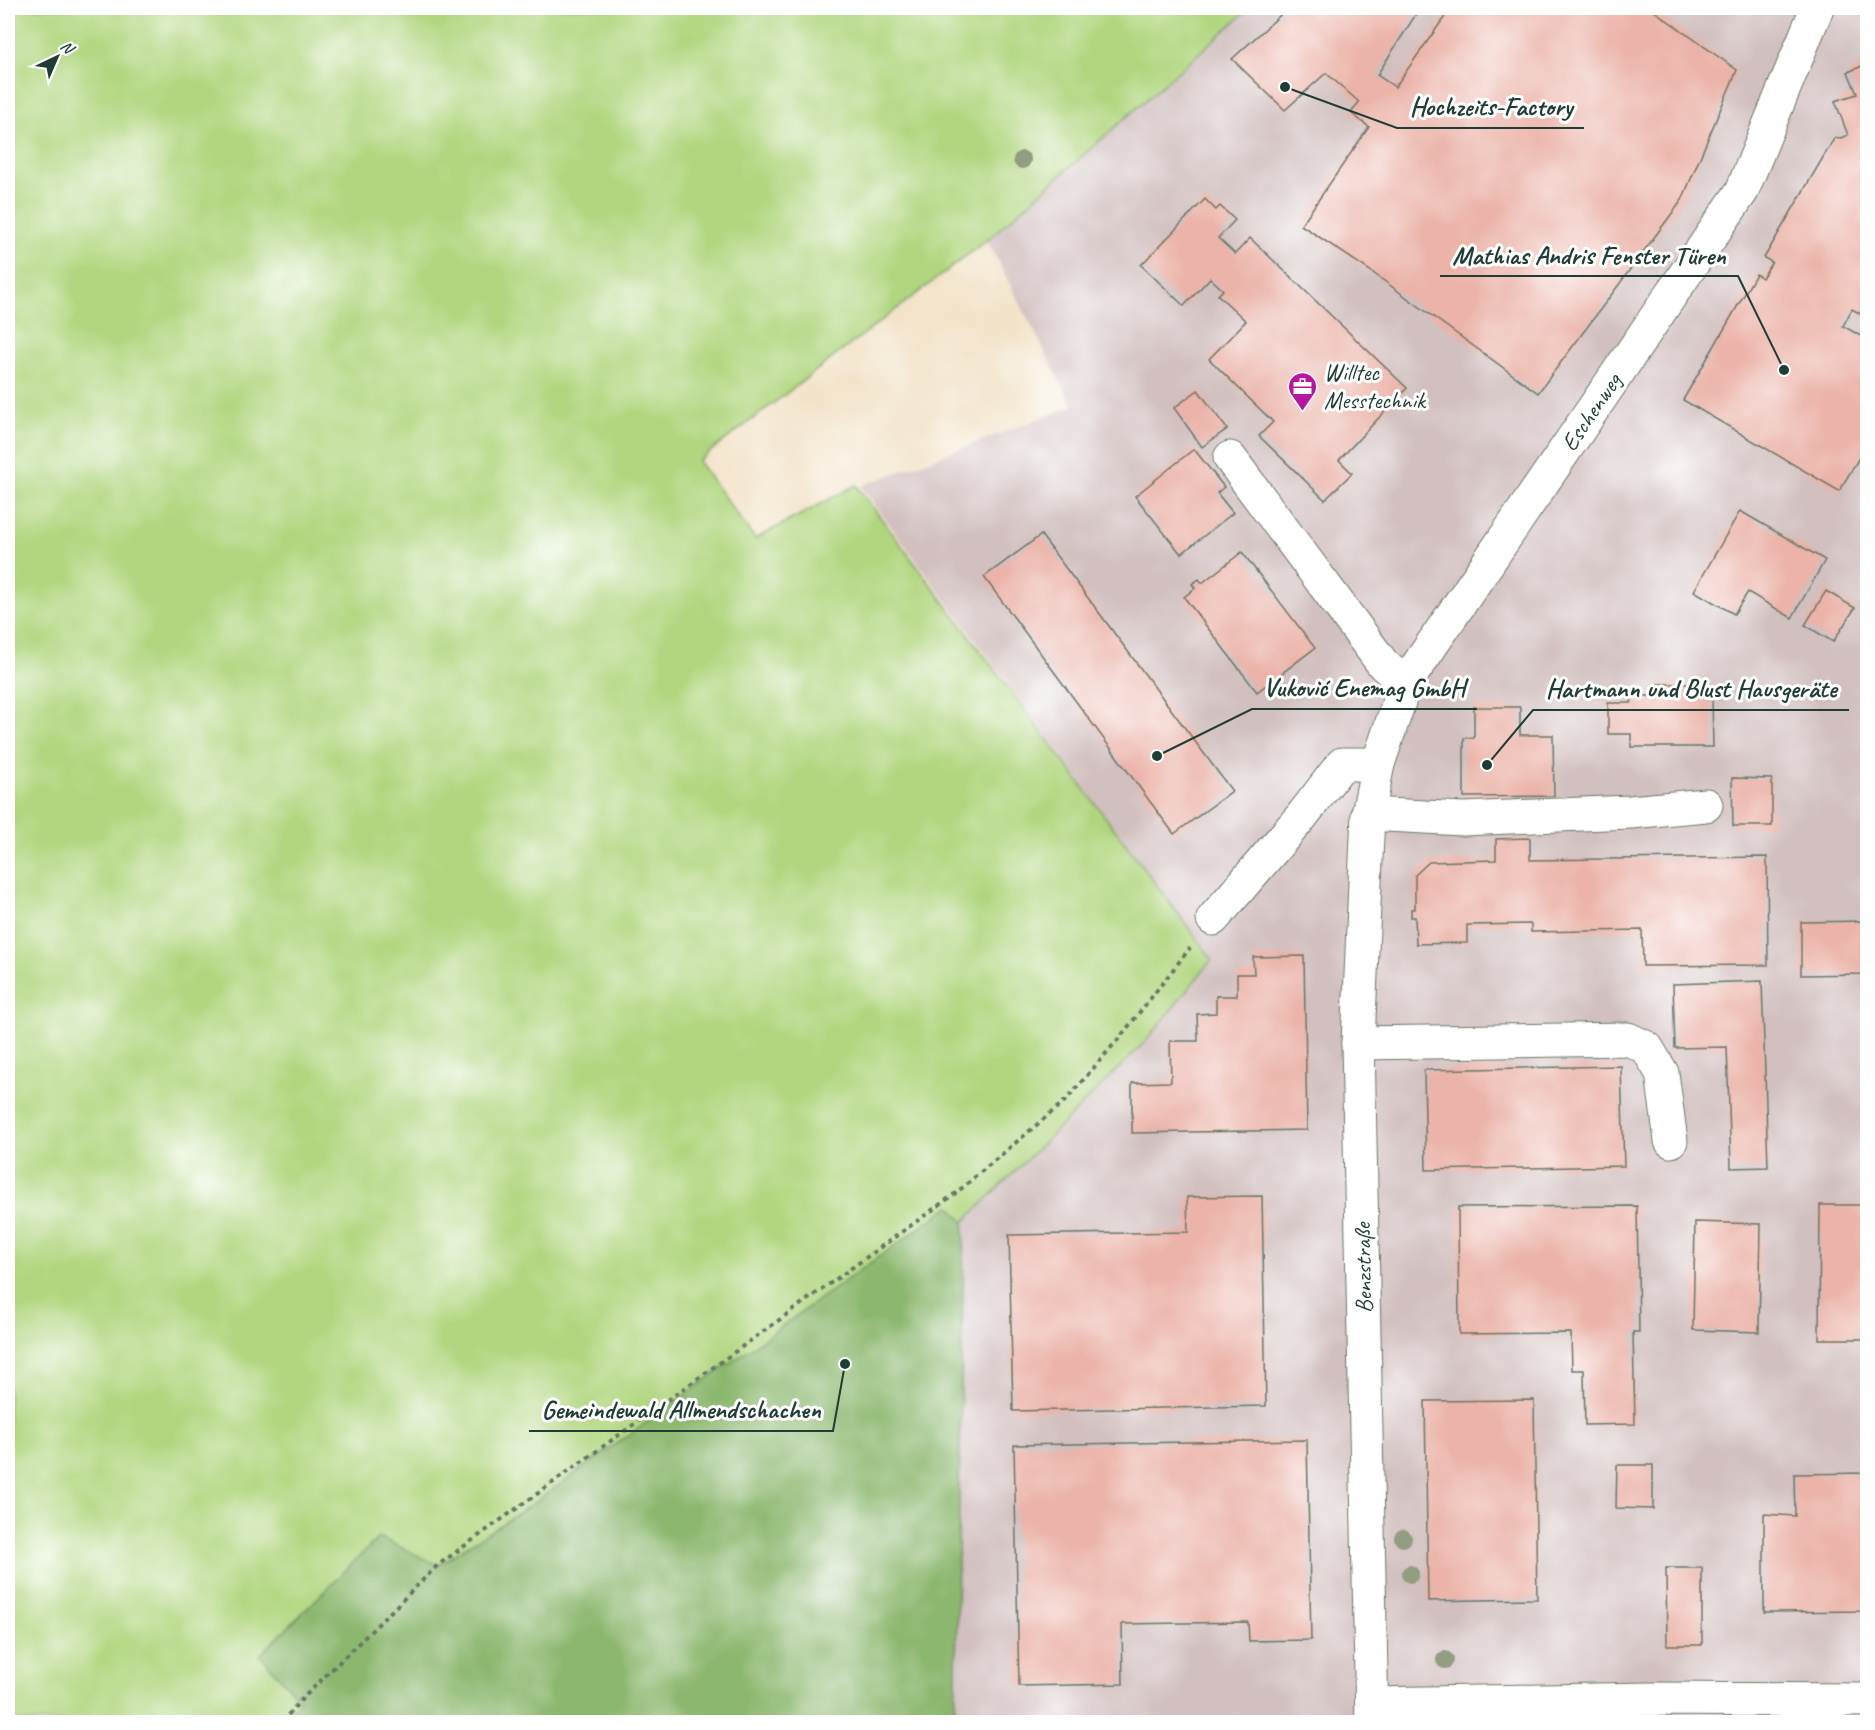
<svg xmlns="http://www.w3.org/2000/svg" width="1875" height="1730" font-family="Caveat,sans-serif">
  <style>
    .industrial { fill: #d2bfbf }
    .green { fill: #b1d67f; stroke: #688a5a; stroke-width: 1.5 }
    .forest { fill: #8cb76e; stroke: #567a51; stroke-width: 1.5 }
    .building { fill: #ebb3a9 }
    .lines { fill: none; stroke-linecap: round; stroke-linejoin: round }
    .minor-casing { stroke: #697768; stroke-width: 35 }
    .path { stroke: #697768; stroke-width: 4; stroke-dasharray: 4.5 4.5; stroke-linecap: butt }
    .minor { stroke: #fff; stroke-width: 33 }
    .tree { fill: #939d82 }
    .labels { text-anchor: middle; stroke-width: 6; stroke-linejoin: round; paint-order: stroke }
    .poi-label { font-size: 24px; fill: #1f3d34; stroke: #fff; text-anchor: start }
    .street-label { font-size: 24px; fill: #1f3d34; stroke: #fff }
    .leader { fill: none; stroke: #1f3d34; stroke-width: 2 }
    .callout-dot { fill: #1f3d34; stroke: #fff; stroke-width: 2 }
    .callout-label { font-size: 26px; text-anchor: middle; font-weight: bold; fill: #1f3d34; stroke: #fff; stroke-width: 6; stroke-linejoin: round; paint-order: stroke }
  </style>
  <rect width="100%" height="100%" fill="#fff"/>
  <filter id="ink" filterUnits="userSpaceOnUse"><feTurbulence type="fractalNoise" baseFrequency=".0167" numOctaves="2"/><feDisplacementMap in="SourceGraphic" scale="12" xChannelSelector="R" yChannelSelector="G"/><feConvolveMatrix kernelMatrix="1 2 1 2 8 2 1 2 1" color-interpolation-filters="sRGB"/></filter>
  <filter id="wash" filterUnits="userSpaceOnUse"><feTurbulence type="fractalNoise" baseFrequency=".008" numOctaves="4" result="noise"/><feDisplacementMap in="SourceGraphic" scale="24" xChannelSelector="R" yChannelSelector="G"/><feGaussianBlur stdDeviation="1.35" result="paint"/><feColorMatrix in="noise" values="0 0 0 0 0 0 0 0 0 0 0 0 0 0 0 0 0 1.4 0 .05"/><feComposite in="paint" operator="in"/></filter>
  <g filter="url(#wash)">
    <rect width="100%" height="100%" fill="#f3e3c9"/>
    <polygon class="industrial" points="1250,8 1867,8 1867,1722 955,1722 964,1222 1148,1039 1212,959 861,486 1073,406 987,240"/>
    <polygon class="green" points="8,8 1250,8 987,240 698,461 755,539 856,485 1212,959 1148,1039 964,1222 950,1207 528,1507 438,1565 300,1701 282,1722 8,1722"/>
    <polygon class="forest" points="950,1206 964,1222 955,1722 282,1722 300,1700 260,1655 379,1537 438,1565 528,1507"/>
    <g id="blocks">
      <g class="building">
        <polygon points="1288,8 1420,8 1377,75 1395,87 1451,8 1650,8 1737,70 1682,200 1538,393 1369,270 1301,225 1369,127 1351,113 1359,102 1326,73 1285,110 1232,59"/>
        <polygon points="1868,39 1868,318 1852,309 1843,326 1868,340 1868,443 1839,491 1683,400 1756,274 1762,278 1772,262 1764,258 1835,137 1838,139 1848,135 1835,101 1857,94 1848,72 1867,64 1859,42"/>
        <polygon points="1205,199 1216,210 1220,206 1235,220 1218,238 1235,254 1250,238 1407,388 1339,460 1352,473 1325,500 1259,436 1273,422 1209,359 1246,321 1218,295 1223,290 1210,278 1184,306 1141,265"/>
        <polygon points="1198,390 1227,429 1202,447 1174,408"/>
        <polygon points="1194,449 1224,487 1217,493 1233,513 1181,554 1135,496"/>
        <polygon points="1740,511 1825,560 1792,618 1748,592 1734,614 1694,591"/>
        <polygon points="1041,535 1232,791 1174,834 984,577"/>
        <polygon points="1242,552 1315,648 1257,692 1184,597 1195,588 1192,584 1199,579 1202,583"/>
        <polygon points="1826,591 1855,608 1833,642 1805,625"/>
        <polygon points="1659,684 1689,684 1689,697 1712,696 1713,747 1631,747 1631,734 1608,734 1608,703 1631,703 1631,696 1659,696"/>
        <polygon points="1474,707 1520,707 1520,735 1553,735 1554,796 1464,797 1464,738 1474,738"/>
        <polygon points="1732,778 1772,779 1772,826 1733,826"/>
        <polygon points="1530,838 1530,860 1767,857 1768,965 1643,966 1642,930 1531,932 1531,924 1467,925 1467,943 1416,944 1415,917 1411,917 1411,909 1415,909 1415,875 1429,862 1496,860 1496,839"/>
        <polygon points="1868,921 1868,974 1801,975 1801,922"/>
        <polygon points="1304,956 1307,1130 1132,1133 1132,1083 1171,1082 1170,1041 1198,1041 1197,1014 1216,1013 1216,996 1237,996 1237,974 1254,974 1253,957"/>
        <polygon points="1762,981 1768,1167 1731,1168 1727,1047 1675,1048 1673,984"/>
        <polygon points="1621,1066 1624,1166 1426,1170 1424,1070"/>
        <polygon points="1262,1196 1266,1406 1013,1411 1009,1235 1188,1232 1187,1197"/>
        <polygon points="1820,1205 1868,1205 1868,1339 1819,1339"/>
        <polygon points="1637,1206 1639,1332 1633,1332 1635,1424 1585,1425 1584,1370 1572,1370 1571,1333 1459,1334 1458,1207"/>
        <polygon points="1695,1222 1761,1224 1759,1332 1693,1330"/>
        <polygon points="1534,1400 1537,1599 1428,1601 1425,1401"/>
        <polygon points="1307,1440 1311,1640 1249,1641 1248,1622 1122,1624 1123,1684 1019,1686 1014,1445"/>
        <polygon points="1617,1465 1653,1465 1653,1509 1616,1508"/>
        <polygon points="1868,1473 1868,1611 1764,1612 1764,1514 1795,1516 1794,1474"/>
        <polygon points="1666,1568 1702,1568 1702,1645 1667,1645"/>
        <polygon points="1103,1719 1103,1722 1065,1722 1065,1721"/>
      </g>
    </g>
  </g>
  <g filter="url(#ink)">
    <use href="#blocks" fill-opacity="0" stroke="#697768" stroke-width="1.5"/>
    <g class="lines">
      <defs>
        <g id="minor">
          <polyline points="1230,458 1383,664 1405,684"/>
          <polyline points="1368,814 1463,819 1630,812 1706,805"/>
          <polyline points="1213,919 1302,816 1342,764 1378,764"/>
          <polyline points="1358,1043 1628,1039 1647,1048 1662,1073 1671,1141"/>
          <polyline points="1372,1704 1650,1699 1868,1700"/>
          <polyline points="1372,1722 1358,1043 1368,814 1378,764 1405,684 1742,191 1817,8"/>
        </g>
      </defs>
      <use href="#minor" class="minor-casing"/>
      <polyline class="path" points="282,1722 300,1701 438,1565 956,1193 1065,1101 1121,1036 1190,948"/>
      <use href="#minor" class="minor"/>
    </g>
    <g class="tree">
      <circle cx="1022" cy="160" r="9"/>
      <circle cx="1403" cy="1538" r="9"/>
      <circle cx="1410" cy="1574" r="9"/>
      <circle cx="1445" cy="1660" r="9"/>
    </g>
  </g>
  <defs>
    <symbol id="office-pin" viewBox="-11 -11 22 30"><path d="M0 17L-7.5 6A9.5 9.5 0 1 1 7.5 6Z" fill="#b5179e" stroke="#fff"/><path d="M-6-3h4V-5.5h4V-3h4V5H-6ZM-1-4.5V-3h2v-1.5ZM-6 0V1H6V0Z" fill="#fff"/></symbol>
  </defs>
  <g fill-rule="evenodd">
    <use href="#office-pin" x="1286" y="370" width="33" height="45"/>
  </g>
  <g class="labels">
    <g class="poi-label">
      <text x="1324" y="380">Willtec<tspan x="1324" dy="28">Messtechnik</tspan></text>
    </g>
    <g class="street-label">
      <text transform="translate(1591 412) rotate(-56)" y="8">Eschenweg</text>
      <text transform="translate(1363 1268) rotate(-91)" y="8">Benzstraße</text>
    </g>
  </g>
  <path class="leader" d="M1285 87L1397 128H1584M1784 370L1738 276H1440M1157 756L1252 709H1477M1487 765L1533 710H1849M845 1364L833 1431H529"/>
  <g class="callout-dot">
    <circle cx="1285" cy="87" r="6"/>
    <circle cx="1784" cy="370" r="6"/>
    <circle cx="1157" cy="756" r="6"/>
    <circle cx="1487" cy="765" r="6"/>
    <circle cx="845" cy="1364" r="6"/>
  </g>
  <g class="callout-label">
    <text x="1491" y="115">Hochzeits-Factory</text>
    <text x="1589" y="264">Mathias Andris Fenster Türen</text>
    <text x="1364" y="696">Vuković Enemag GmbH</text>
    <text x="1691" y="697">Hartmann und Blust Hausgeräte</text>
    <text x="681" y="1418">Gemeindewald Allmendschachen</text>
  </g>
  <rect width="1875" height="1730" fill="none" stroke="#fff" stroke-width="30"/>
  <g transform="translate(57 57) rotate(44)" stroke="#ffffff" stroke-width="4.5" paint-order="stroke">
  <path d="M0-4.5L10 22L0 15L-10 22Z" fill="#1f3d34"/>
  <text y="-9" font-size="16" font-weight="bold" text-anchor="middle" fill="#1f3d34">N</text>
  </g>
</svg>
